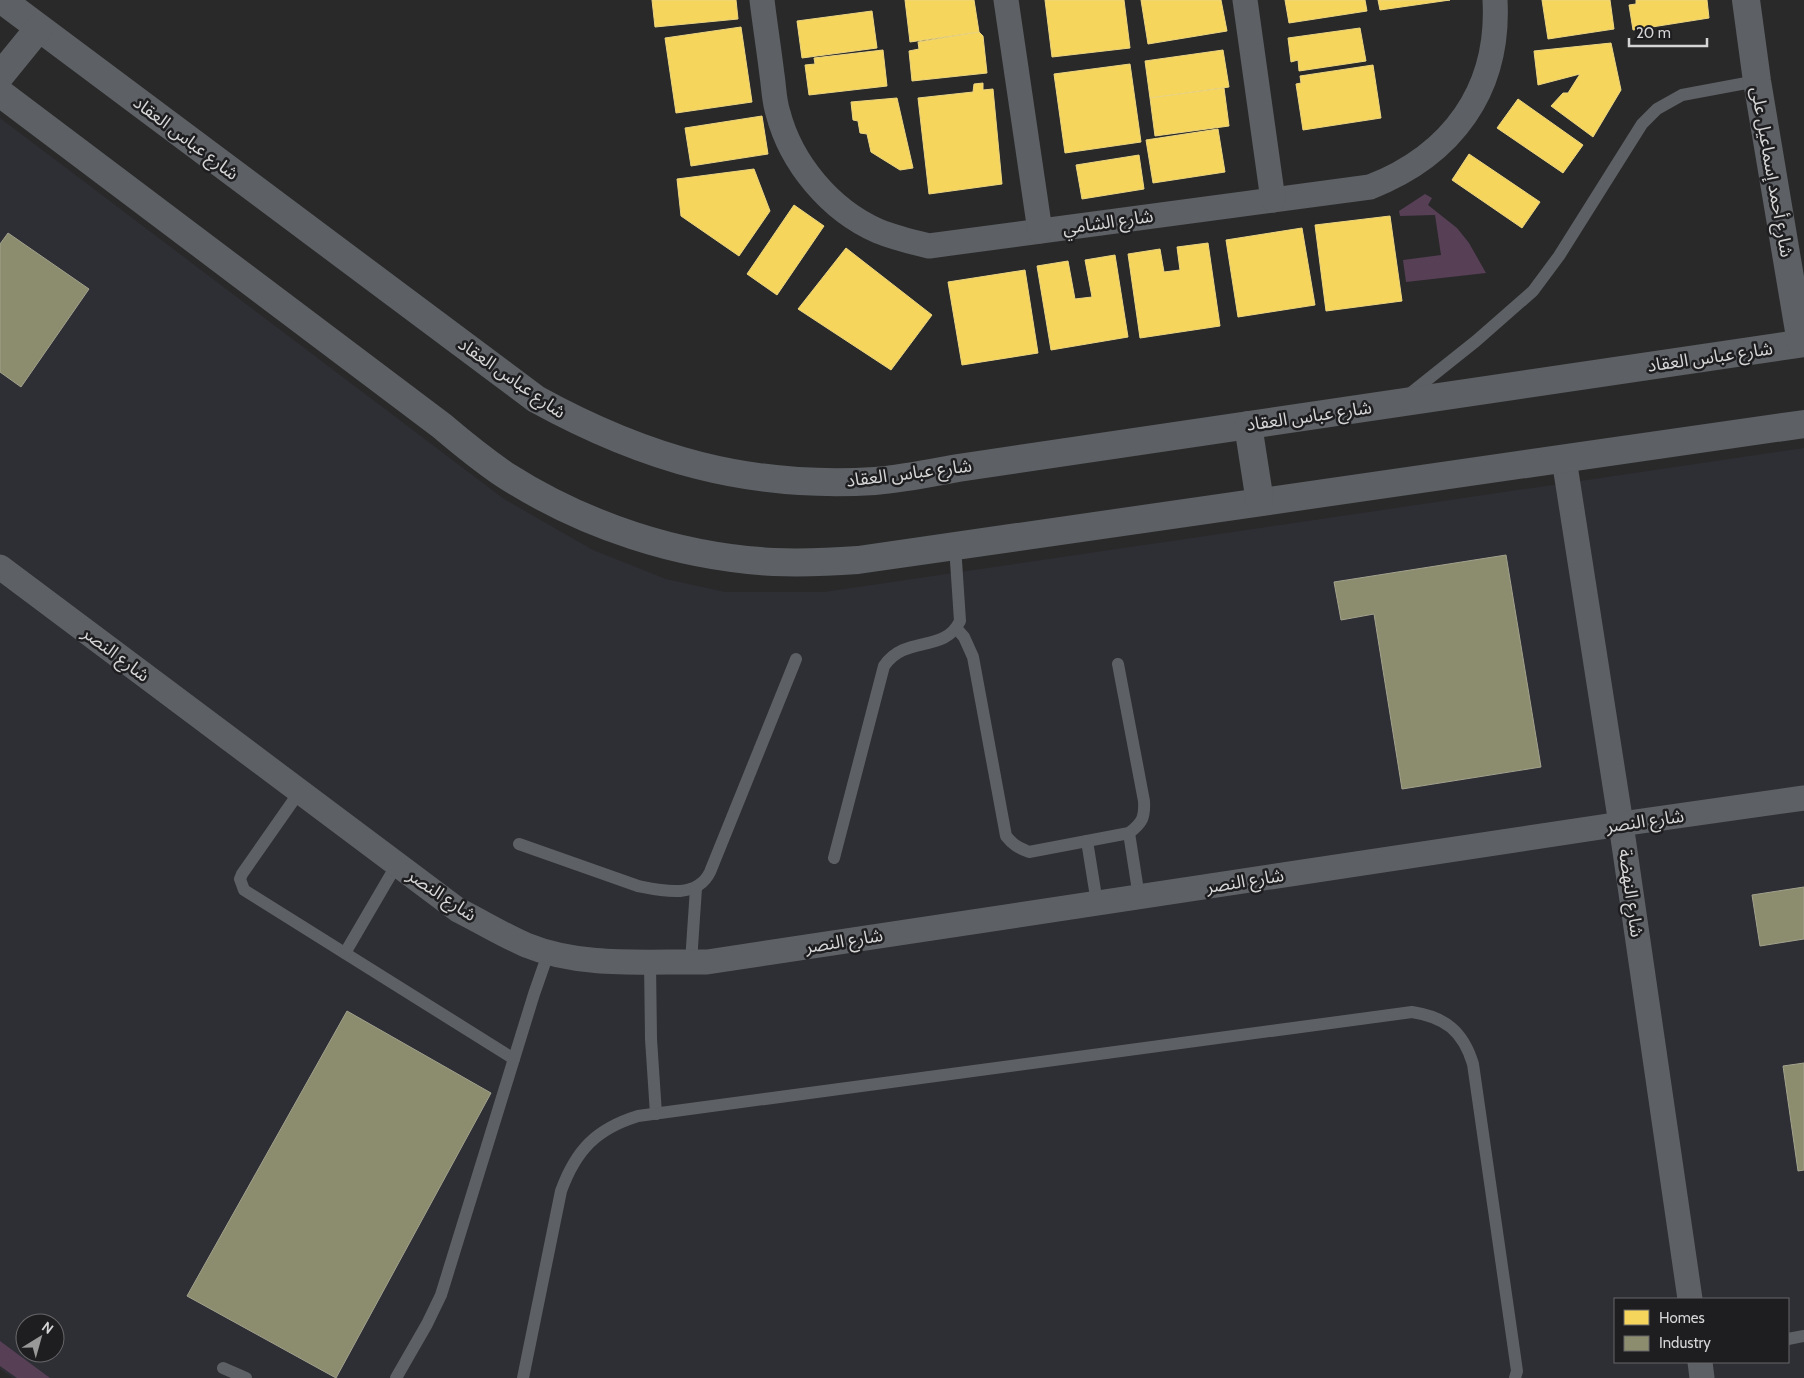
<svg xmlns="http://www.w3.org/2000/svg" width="1804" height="1378" font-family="Cabin,'Noto Sans Arabic',sans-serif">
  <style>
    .built { fill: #2e2e35; fill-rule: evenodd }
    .green { fill: #573f56 }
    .homes { fill: #f6d55c; stroke: #ecd581 }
    .industry { fill: #8c8c6e; stroke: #a2a28d }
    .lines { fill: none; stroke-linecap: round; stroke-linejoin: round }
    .service { stroke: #5d6064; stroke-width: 12 }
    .minor { stroke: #5d6064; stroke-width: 25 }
    .tertiary { stroke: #5d6064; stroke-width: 28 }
    .labels { text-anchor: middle; stroke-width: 5; stroke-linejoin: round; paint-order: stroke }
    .street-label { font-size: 18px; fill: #d5d5d6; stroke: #1e1e21 }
  </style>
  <rect width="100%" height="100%" fill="#292929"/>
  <path class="built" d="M0,118L504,499L593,550L666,579L725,592H824L1804,448V1378H13L0,1369ZM1615,1299H1788V1362H1615ZM25,1323H55V1353H25Z"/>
  <g class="green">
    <polygon points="1425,194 1432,198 1428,205 1457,228 1469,243 1486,273 1406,282 1403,260 1441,255 1435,215 1400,216 1399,211"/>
    <polygon points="0,1341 50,1378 17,1378 0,1366"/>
  </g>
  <g class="homes">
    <polygon points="652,0 736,0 738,19 655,27"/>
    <polygon points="905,0 974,0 979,32 910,42"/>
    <polygon points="1045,0 1124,0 1130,48 1052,57"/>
    <polygon points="1141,0 1221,0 1227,31 1148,44"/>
    <polygon points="1285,0 1365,0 1367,11 1289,23"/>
    <polygon points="1378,0 1450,0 1380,10"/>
    <polygon points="1542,0 1610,0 1614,29 1548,39"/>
    <polygon points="1636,0 1707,0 1709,18 1633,30 1629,5 1636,4"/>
    <polygon points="872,11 877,48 802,58 797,21"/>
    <polygon points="741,27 752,102 676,113 665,38"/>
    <polygon points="1360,28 1366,61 1299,71 1298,60 1291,62 1288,38"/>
    <polygon points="979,32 983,36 987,73 912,81 909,51 919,49 918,42"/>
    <polygon points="1611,43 1621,90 1593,137 1551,106 1563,93 1568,93 1580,74 1538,85 1534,51"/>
    <polygon points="883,50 887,86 809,95 805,65 815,64 814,58"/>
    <polygon points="1223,50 1229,87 1150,98 1145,61"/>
    <polygon points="1130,64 1141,142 1065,153 1054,74"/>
    <polygon points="1373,65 1381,118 1303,130 1296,84 1301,83 1300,76"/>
    <polygon points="983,83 983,90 993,89 1002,184 929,194 918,98 973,92 974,84"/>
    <polygon points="1224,88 1229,126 1155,136 1150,98"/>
    <polygon points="897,98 913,168 900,170 871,152 867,134 860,133 858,121 853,120 851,102"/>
    <polygon points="1518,99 1583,145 1563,173 1497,128"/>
    <polygon points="762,116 768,154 691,166 685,128"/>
    <polygon points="1218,129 1225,172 1153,183 1146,140"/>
    <polygon points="1469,154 1540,202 1522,228 1452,180"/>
    <polygon points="1139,155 1144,189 1082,199 1076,165"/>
    <polygon points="754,169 770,211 739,256 681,216 677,179"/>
    <polygon points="794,205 824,226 777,295 747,274"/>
    <polygon points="1390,216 1402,301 1326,311 1315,225"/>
    <polygon points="1302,228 1315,305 1238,317 1226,240"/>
    <polygon points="1208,243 1220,326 1140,338 1128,254 1160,249 1164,272 1180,270 1177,247"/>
    <polygon points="846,248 932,315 891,370 798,309"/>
    <polygon points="1115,255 1128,337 1051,350 1037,266 1068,261 1075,299 1092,297 1085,260"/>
    <polygon points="1025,270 1038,353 962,365 948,282"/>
  </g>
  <g class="industry">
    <polygon points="8,233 89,289 21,387 0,372 0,244"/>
    <polygon points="1506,555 1541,767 1402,789 1374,614 1341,620 1334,582"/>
    <polygon points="1804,887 1804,939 1760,946 1752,895"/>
    <polygon points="347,1011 491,1093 336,1378 187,1296"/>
    <polygon points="1804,1063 1804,1170 1798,1171 1783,1066"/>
  </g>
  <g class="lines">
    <g class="service">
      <polyline points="1407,396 1476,341 1533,291 1559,256 1642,124 1657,109 1682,95 1757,81"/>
      <path d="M956,628L964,637L973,657L1006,836C1013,845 1019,848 1029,852L1129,833C1142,823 1145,818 1144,801L1118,664"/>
      <polyline points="300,791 242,874 240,879 244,890 514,1059"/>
      <polyline points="1129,833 1139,897"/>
      <polyline points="1087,841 1097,903"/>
      <path d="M519,844L638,886C663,891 697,899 710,872L796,659"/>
      <path d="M834,858L884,666C906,634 944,654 960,621L955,546"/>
      <polyline points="345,953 397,864"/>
      <polyline points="650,962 651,1039 656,1114"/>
      <polyline points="691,962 696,888"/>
      <polyline points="1788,1339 1804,1336"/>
      <polyline points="223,1368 246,1378"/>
      <polyline points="396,1378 427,1324 441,1295 534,994 549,951"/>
      <path d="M523,1378L561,1191C576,1150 596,1129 638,1116L1412,1012C1445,1017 1463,1031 1473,1064L1517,1371L1515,1378"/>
    </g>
    <g class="minor">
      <path d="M762,0C765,25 769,50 772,75C774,88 774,101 778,113C791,163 830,210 878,231C895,238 912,242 929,246L1370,187C1452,155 1500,90 1495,0"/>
      <polyline points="1006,0 1040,231"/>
      <polyline points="1245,0 1273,200"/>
      <polyline points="1564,459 1621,824 1690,1299"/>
      <path d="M0,567L458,910C480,921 503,935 526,945C582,968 647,961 707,962L1621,824L1804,798"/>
      <polyline points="1700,1362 1702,1378"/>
    </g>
    <g class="tertiary">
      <path d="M2,0L536,399C645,459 749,489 875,481C903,479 931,473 958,468L1804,343"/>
      <polyline points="1746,0 1757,81 1801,343"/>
      <polyline points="0,76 39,28"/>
      <path d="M0,93L442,426C462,443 483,460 505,475C585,526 679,557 774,562C802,563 830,562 858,560L1804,424"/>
      <polyline points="1248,425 1260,502"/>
    </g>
  </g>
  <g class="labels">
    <g class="street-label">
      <text transform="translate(186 138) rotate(37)" y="6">شارع عباس العقاد</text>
      <text transform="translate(1772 172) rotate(80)" y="6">شارع أحمد إسماعيل على</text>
      <text transform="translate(1108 222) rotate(-8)" y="6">شارع الشامي</text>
      <text transform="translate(1710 357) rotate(-8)" y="6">شارع عباس العقاد</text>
      <text transform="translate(512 378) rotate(35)" y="6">شارع عباس العقاد</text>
      <text transform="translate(1309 416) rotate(-8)" y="6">شارع عباس العقاد</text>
      <text transform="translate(909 473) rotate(-7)" y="6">شارع عباس العقاد</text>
      <text transform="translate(116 654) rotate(37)" y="6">شارع النصر</text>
      <text transform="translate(1645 821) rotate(-8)" y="6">شارع النصر</text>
      <text transform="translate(1245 881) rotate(-9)" y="6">شارع النصر</text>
      <text transform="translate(1631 893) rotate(82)" y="6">شارع النهضة</text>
      <text transform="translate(442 895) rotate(34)" y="6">شارع النصر</text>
      <text transform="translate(844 941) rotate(-9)" y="6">شارع النصر</text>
    </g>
  </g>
  <rect x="1614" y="1298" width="175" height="65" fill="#1e1e21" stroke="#676769"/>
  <rect x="1624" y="1310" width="25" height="15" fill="#f6d55c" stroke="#676769"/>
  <text x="1659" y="1323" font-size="15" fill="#d5d5d6">Homes</text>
  <rect x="1624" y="1336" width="25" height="15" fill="#8c8c6e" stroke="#676769"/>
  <text x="1659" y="1348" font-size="15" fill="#d5d5d6">Industry</text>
  <g transform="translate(40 1338) rotate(37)"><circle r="24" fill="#1e1e21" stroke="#676769"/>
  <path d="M0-4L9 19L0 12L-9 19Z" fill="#999999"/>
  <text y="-8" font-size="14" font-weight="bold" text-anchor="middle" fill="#d5d5d6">N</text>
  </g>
  <path d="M1629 38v8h78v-8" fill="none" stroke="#d5d5d6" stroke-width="2.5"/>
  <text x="1636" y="38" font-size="15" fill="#d5d5d6" stroke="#1e1e21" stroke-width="4" paint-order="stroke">20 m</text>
</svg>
